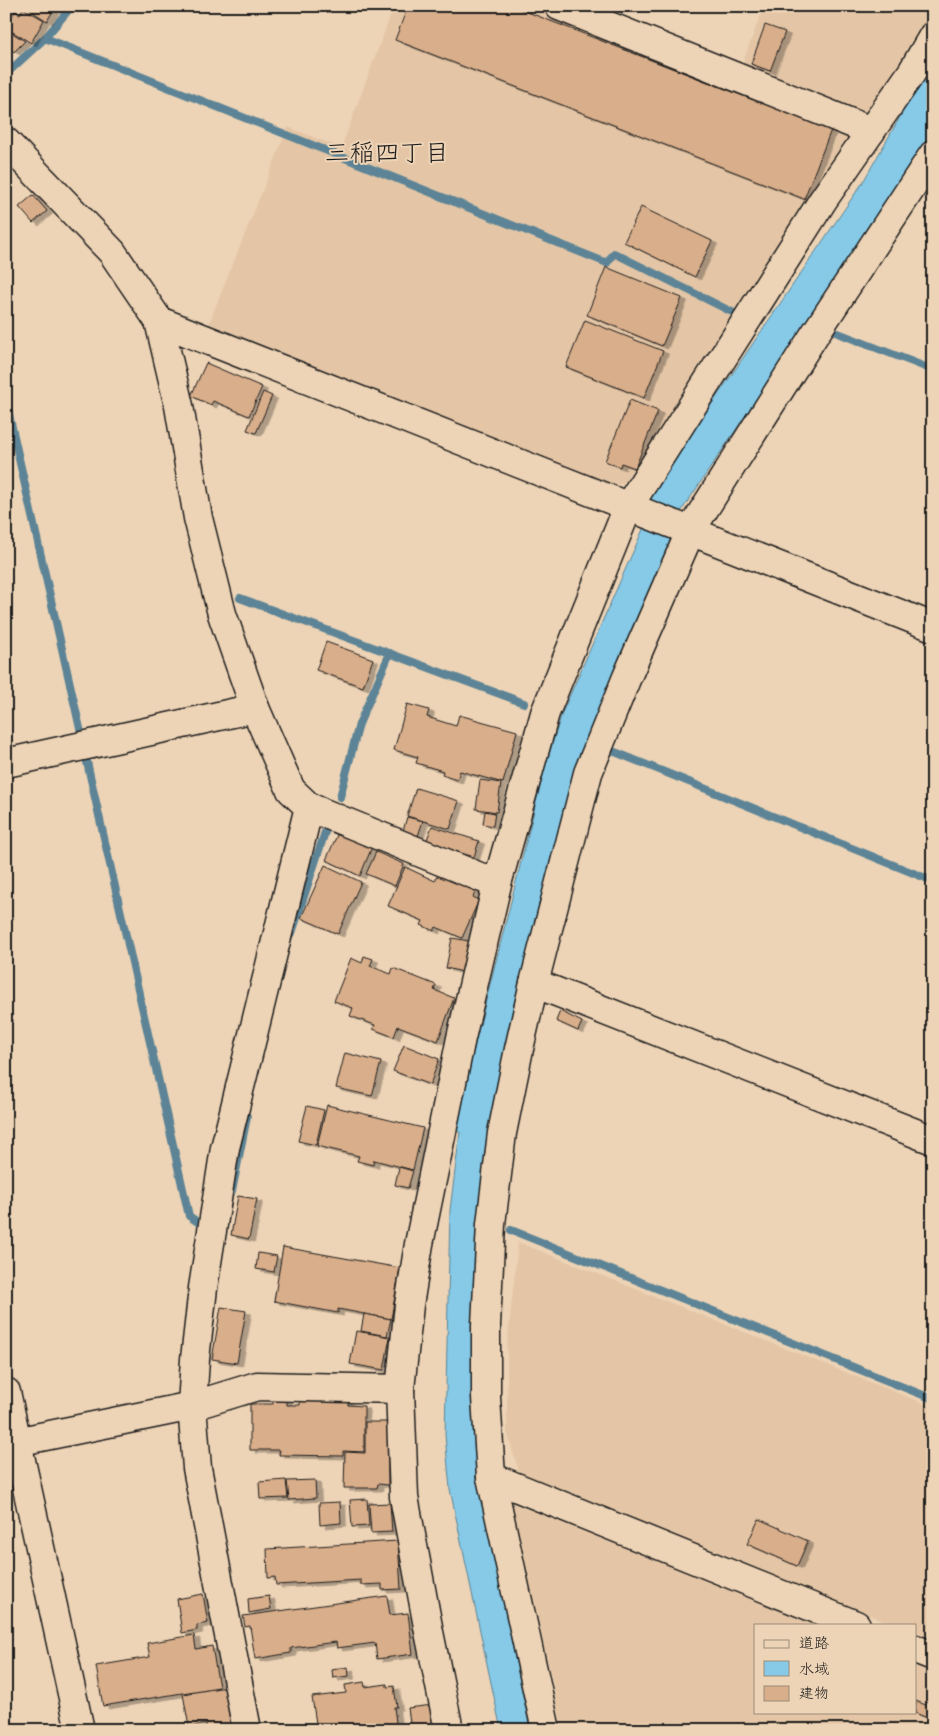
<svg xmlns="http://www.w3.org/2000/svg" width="939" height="1736" font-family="Caveat,'Klee One',sans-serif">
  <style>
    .built { fill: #e4c6a6 }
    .water { fill: #86cae8; stroke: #5c8496 }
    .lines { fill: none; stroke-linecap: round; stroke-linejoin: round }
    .stream { stroke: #5c8496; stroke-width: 8 }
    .building { fill: #d9ae8a; stroke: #1c1c1c; filter: url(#shadow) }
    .minor-casing { stroke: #1c1c1c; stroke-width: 31 }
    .minor { stroke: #eed4b6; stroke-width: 28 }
    .labels { text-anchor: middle; stroke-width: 4; stroke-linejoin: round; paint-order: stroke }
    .neighbourhood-label { font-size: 25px; fill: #1c1c1c; stroke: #eed4b6 }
  </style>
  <defs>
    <filter id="shadow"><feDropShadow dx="5.5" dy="3" stdDeviation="0" flood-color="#0004"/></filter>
  </defs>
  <rect width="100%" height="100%" fill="#eed4b6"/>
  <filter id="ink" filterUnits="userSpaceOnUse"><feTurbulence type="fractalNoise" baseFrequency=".02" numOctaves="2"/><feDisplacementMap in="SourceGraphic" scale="10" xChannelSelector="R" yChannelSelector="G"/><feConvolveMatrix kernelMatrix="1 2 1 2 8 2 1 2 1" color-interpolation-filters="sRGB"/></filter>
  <g filter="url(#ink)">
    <g class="built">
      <polygon points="394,6 537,6 842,132 854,143 740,323 630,477 622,484 611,485 207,328 288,127 341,148"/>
      <polygon points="764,6 933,6 933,14 869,115 742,64"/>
      <polygon points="518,1242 933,1407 933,1640 915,1633 915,1625 894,1625 520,1476 507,1432 507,1346"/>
      <polygon points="512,1503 818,1625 755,1625 755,1712 915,1712 915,1664 933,1671 933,1730 563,1730"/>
    </g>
    <polygon class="water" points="933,59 933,134 923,151 682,510 668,534 671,545 490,1126 480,1489 530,1730 501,1730 450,1489 445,1435 450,1210 460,1132 453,1131 545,767 562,713 644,527 651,502 651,493 863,182"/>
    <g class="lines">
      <g class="stream">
        <polyline points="45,38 607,263 614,253 738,315"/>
        <polyline points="6,74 45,38 72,6"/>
        <polyline points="838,333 933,370"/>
        <polyline points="6,401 81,733"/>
        <polyline points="240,598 524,703"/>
        <polyline points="615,752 933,881"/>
        <polyline points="87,762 189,1216 199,1223"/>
        <polyline points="340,797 359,724 390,653"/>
        <polyline points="292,933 327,826"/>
        <polyline points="232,1191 247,1117"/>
        <polyline points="511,1230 933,1399"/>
      </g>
    </g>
    <g class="building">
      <polygon points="32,6 56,6 47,21 30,10"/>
      <polygon points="408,6 512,6 831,130 804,199 395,40"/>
      <polygon points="23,8 44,20 31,43 6,28 15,11 20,14"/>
      <polygon points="765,25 785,32 770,71 751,64"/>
      <polygon points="6,29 25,41 14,52 6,44"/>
      <polygon points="33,195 47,211 33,223 19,207"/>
      <polygon points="641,207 712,241 695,277 624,242"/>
      <polygon points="606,267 682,298 662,346 587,315"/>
      <polygon points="585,320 663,351 644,398 566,367"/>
      <polygon points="206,363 262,387 249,416 213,401 211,405 191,396"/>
      <polygon points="263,392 272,396 256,433 247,430"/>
      <polygon points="630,400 658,411 635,468 621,463 620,467 605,461"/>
      <polygon points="326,642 373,659 363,687 316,670"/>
      <polygon points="407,704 429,710 427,717 456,726 459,715 517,731 503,783 460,771 457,780 442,775 443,771 416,763 418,757 394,750"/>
      <polygon points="480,780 501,783 497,812 476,809"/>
      <polygon points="416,788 459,801 450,829 407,816"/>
      <polygon points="485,811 495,813 493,826 483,824"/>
      <polygon points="407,817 423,821 418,836 403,831"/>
      <polygon points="432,826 479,841 474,857 426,842"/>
      <polygon points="338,833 372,847 360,876 326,860"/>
      <polygon points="376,852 404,864 395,886 366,874"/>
      <polygon points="325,865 361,882 338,934 301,918"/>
      <polygon points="405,867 435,881 439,872 477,889 473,897 479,900 462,938 436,927 434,931 421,925 423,921 388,906"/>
      <polygon points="452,938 469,941 463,972 446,968"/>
      <polygon points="364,956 373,959 370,966 391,974 393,968 436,985 434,990 454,998 438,1041 398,1026 394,1037 373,1029 375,1025 350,1016 353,1008 334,1001 351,958 362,963"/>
      <polygon points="560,1011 582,1022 578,1031 556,1021"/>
      <polygon points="404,1045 439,1059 430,1085 393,1071"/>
      <polygon points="345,1053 381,1062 372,1096 336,1088"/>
      <polygon points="327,1105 423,1128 413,1170 374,1160 373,1165 357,1161 359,1156 317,1146"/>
      <polygon points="307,1106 324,1110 316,1145 298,1141"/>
      <polygon points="399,1167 413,1171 408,1188 395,1185"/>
      <polygon points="238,1196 257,1199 249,1239 231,1235"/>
      <polygon points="283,1247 400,1268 391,1319 338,1309 338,1313 274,1301"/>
      <polygon points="258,1253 277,1256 274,1272 256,1269"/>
      <polygon points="221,1307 246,1311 237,1363 212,1359"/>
      <polygon points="364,1314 391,1319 387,1336 361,1331"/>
      <polygon points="356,1331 390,1337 384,1370 350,1364"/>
      <polygon points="273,1398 287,1398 287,1405 300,1405 300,1401 348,1401 348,1405 364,1406 364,1452 343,1451 343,1456 279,1455 280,1450 250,1450 250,1404 273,1404"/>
      <polygon points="365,1422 388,1422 388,1485 378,1484 377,1488 344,1488 345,1452 365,1453"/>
      <polygon points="286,1480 288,1498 260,1499 259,1482"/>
      <polygon points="315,1480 316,1498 289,1500 287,1481"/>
      <polygon points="367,1499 369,1526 352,1527 350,1500"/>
      <polygon points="340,1502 341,1523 320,1525 319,1503"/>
      <polygon points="390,1503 392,1532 371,1533 369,1504"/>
      <polygon points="759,1519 808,1541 797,1566 747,1544"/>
      <polygon points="398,1541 401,1589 382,1590 382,1584 361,1585 361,1580 276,1585 275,1577 268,1578 267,1549"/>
      <polygon points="203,1594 208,1623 197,1625 197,1630 182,1633 177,1599"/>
      <polygon points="269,1596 271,1609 249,1613 248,1599"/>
      <polygon points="387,1596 390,1615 408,1613 413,1654 377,1659 375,1643 337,1648 336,1642 291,1648 291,1653 255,1659 250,1626 245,1627 243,1616"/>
      <polygon points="194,1635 196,1649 212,1646 219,1687 103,1706 96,1666 150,1657 147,1643"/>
      <polygon points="348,1667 349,1676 333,1678 332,1670"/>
      <polygon points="364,1682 365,1687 387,1684 387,1687 394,1686 397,1707 394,1707 397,1730 317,1730 312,1697 346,1693 345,1685"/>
      <polygon points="226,1687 233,1730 207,1730 206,1724 189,1727 183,1694"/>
      <polygon points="916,1701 933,1708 932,1720 913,1712 915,1712"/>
      <polygon points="433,1705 436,1730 411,1730 408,1708"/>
    </g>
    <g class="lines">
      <defs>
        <g id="minor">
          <polyline points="559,6 871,131"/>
          <polyline points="6,142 112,252 159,321 179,406 198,518 222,614 255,708 291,790 309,807 225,1148 203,1288 195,1359 192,1406 197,1468 247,1730"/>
          <polyline points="159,321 933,627"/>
          <polyline points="6,763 255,708"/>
          <polyline points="309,807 497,884"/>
          <polyline points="534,983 933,1140"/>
          <polyline points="6,1392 80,1730"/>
          <polyline points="6,1444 192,1406 257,1386 400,1389"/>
          <polyline points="491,1477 856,1625"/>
          <polyline points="915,1649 933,1656"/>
          <polyline points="449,1730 429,1632 404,1497 400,1389 409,1305 419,1244 461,1038 497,884 545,713 628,507 823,200 912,72 933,36"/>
          <polyline points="546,1730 491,1477 486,1397 486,1325 491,1224 502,1133 519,1049 534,983 588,773 627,677 691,530 813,337 933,155"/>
        </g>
      </defs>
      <use href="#minor" class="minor-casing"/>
      <use href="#minor" class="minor"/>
    </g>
  </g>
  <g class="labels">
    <g class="neighbourhood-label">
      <text x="387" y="161">三稲四丁目</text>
    </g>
  </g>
  <rect width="939" height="1736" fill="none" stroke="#eed4b6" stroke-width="25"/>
  <rect x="12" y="12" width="914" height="1711" fill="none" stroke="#1c1c1c" stroke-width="2" filter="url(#ink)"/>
  <rect x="754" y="1624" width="162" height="90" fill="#eed4b6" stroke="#9a8a78"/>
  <rect x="764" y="1640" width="25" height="8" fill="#eed4b6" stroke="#9a8a78"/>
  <text x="799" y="1648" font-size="15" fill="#1c1c1c">道路</text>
  <rect x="764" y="1661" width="25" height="15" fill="#86cae8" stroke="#9a8a78"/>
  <text x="799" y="1674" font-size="15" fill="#1c1c1c">水域</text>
  <rect x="764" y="1686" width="25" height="15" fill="#d9ae8a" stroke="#9a8a78"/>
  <text x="799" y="1698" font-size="15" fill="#1c1c1c">建物</text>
</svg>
